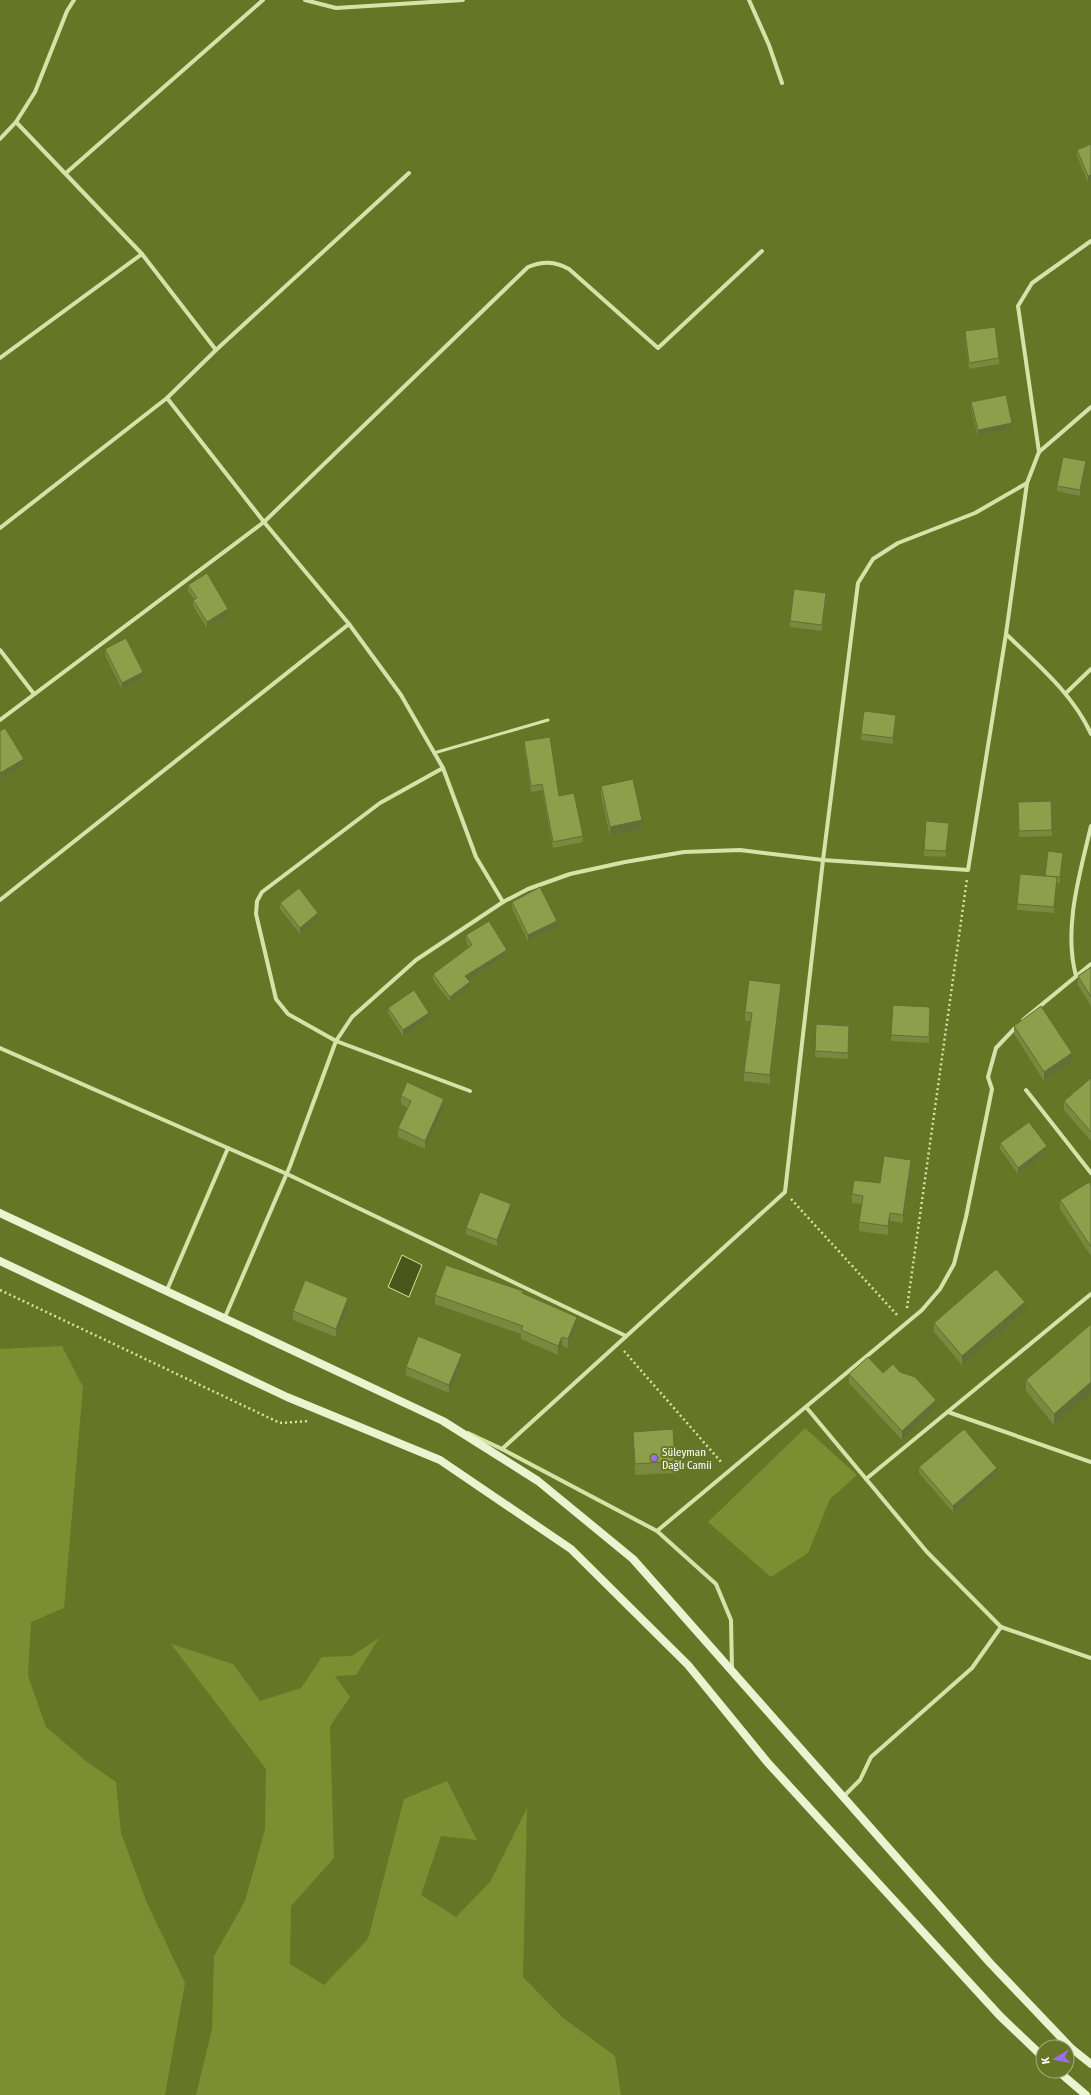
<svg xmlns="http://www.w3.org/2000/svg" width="1091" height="2095" font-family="'Fira Sans Condensed',sans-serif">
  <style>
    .green { fill: #7c8e31 }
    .water { fill: #4a571a; stroke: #d6e39c }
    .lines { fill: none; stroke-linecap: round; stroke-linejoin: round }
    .path { stroke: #d7e2a8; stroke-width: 2.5; stroke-dasharray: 2 3; stroke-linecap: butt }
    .service { stroke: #d7e2a8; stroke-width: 3 }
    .minor { stroke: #d7e2a8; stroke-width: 4 }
    .secondary { stroke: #ebf3d0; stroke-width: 8 }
    .wall { fill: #7a8840 }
    .shaded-wall { fill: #636f34 }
    .building { fill: #8e9e4b; stroke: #636f34 }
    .poi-dot { fill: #9a6eea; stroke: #667626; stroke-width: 1.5 }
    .labels { text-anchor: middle; stroke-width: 4; stroke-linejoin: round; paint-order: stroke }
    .poi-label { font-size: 11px; fill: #fff; stroke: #667626; text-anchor: start }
  </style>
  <rect width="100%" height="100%" fill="#667626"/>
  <g class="green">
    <polygon points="62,1346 83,1387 64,1608 31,1622 28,1676 46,1727 87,1762 116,1782 121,1833 147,1903 185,1983 165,2095 0,2095 0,1349"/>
    <polygon points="805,1428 857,1475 830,1499 808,1553 771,1577 708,1522"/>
    <polygon points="379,1638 356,1675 335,1676 350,1697 330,1726 334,1858 291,1906 290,1964 324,1985 368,1939 404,1799 447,1781 477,1840 441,1836 421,1895 456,1917 490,1882 527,1808 523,1977 563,2018 615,2056 621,2095 196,2095 212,2029 214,1956 245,1901 265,1829 266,1769 171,1644 233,1664 260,1701 301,1688 322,1657 352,1656"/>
  </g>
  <polygon class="water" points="402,1255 422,1265 409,1297 388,1287"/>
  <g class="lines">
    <g class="path">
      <polyline points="791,1199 898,1316"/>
      <polyline points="0,1290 280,1423 310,1421"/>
      <polyline points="907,1308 967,879"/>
      <polyline points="624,1351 722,1463"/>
    </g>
    <polyline class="service" points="434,753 548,720"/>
    <g class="minor">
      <polyline points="305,0 336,8 463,0"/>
      <polyline points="749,0 769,45 782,83"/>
      <polyline points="16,122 142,254 216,350"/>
      <polyline points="0,139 16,122 35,92 67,11 74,0"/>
      <polyline points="66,173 263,0"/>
      <polyline points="0,358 142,254"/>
      <polyline points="167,398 264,522 349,624 401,695 443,768 476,857 503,902"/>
      <polyline points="1039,452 1018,306 1032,283 1091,241"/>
      <polyline points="0,528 167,398 216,350 409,173"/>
      <path d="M1006,634C1038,665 1073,694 1091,734"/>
      <polyline points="0,650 34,694"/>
      <polyline points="1066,693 1091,669"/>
      <path d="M0,720L264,522L528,267C543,261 554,261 569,269L658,348L762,251"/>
      <polyline points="443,768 380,803 262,892 257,901 256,914 276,999 288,1014 336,1041 470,1091"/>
      <polyline points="0,900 349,624"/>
      <path d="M1076,976C1063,928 1080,873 1091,826"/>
      <polyline points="1023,1020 1091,964"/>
      <polyline points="0,1048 287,1174 626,1336"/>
      <polyline points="1026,1090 1091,1173"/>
      <polyline points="167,1290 228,1148"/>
      <polyline points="225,1317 290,1166 336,1041 352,1017 416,960 503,902 528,889 570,874 625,862 684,852 740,850 823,860 968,870 1006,634 1027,483 1039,452 1091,407"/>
      <polyline points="806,1407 927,1552 1001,1627 1091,1658"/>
      <polyline points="948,1412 1091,1462"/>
      <polyline points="468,1433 502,1449 657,1531 716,1584 731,1620 732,1670"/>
      <polyline points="502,1449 785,1192 823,860 858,583 873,559 898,543 975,513 1027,483"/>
      <polyline points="866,1479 1091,1294"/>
      <polyline points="657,1531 922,1310 940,1289 954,1264 966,1217 992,1089 988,1077 996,1048 1017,1026"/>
      <polyline points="842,1798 860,1780 871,1757 972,1668 1001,1627"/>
    </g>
    <g class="secondary">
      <polyline points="0,1213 443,1421 538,1481 633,1559 990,1963 1071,2048 1091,2064"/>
      <polyline points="0,1261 287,1397 440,1460 571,1549 688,1665 768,1763 1000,2016 1043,2057"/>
      <polyline points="1058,2071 1086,2095"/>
    </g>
  </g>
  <g class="wall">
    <polygon points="1091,144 1088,182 1077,156 1077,150"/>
    <polygon points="965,331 999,358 999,364 969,369 965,337"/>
    <polygon points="971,402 1012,429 978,436 971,408"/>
    <polygon points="1086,467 1080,496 1057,491 1057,486"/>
    <polygon points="188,585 228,615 207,628 193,606 193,600 194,599 188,591"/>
    <polygon points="826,599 822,631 790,627 790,621"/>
    <polygon points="105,649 143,678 122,689 105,655"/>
    <polygon points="896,721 893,744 861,740 861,734"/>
    <polygon points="524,741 559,796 583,836 583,842 553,848 542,790 531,792 524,747"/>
    <polygon points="601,786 642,829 610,836 601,795"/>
    <polygon points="1051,801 1052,836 1019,837 1018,808"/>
    <polygon points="949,829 946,857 924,856 924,850"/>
    <polygon points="1063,859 1060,883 1057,883 1054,913 1017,910 1017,904 1045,876"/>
    <polygon points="512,902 557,927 528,941 512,908"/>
    <polygon points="280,903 318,918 300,934 280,909"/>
    <polygon points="466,935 507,956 468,980 470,988 450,1002 433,980 433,974 469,947 466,941"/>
    <polygon points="1091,967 1091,1006 1078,985 1078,976"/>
    <polygon points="781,992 770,1084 744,1081 744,1072 750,1021 745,1021 745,1012"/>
    <polygon points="388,1008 429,1019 403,1036 388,1013"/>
    <polygon points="930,1013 929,1043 891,1041 891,1035"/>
    <polygon points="1014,1026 1072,1062 1044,1081 1014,1034"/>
    <polygon points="849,1032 848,1059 815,1057 815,1051"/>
    <polygon points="1091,1078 1091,1141 1064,1110 1064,1101"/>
    <polygon points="401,1096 444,1108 425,1149 398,1137 398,1128 408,1108 401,1104"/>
    <polygon points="1000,1143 1047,1152 1018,1174 1000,1149"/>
    <polygon points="911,1168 903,1223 890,1221 888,1235 859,1231 859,1222 862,1204 852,1203 852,1194 880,1183"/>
    <polygon points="1091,1186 1091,1256 1060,1209 1060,1200"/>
    <polygon points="511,1210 497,1246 466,1234 466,1228"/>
    <polygon points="523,1294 577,1326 568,1348 562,1346 558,1355 521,1339 521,1334 435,1304 435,1295"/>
    <polygon points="348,1307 336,1337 293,1320 293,1311"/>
    <polygon points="1025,1311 962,1365 934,1332 934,1323"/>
    <polygon points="1091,1324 1054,1425 1026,1391 1026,1380"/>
    <polygon points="462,1363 449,1393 406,1375 406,1367"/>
    <polygon points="883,1373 936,1408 902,1440 849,1383 849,1374"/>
    <polygon points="633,1432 675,1461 675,1473 635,1475"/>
    <polygon points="919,1467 997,1474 953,1512 919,1473"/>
  </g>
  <g class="shaded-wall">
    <polygon points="1091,175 1091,181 1088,182 1088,176"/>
    <polygon points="1012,423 1012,429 978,436 978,430"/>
    <polygon points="1086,461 1086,467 1080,496 1080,490"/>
    <polygon points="826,593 826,599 822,631 822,625"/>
    <polygon points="228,609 228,615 207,628 207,622"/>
    <polygon points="143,672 143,678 122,689 122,683"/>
    <polygon points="896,715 896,721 893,744 893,738"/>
    <polygon points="24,759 24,765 0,779 0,773"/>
    <polygon points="642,820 642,829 610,836 610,827"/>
    <polygon points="949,823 949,829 946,857 946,851"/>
    <polygon points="1063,853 1063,859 1060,883 1060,877"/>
    <polygon points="1057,877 1057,883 1054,913 1054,907"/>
    <polygon points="318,913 318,918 300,934 300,928"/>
    <polygon points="557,921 557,927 528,941 528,935"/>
    <polygon points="507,950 507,956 465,982 465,976"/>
    <polygon points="470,982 470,988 450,1002 450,997"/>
    <polygon points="781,984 781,992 770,1084 770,1075"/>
    <polygon points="429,1013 429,1019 403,1036 403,1030"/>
    <polygon points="1072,1053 1072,1062 1044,1081 1044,1072"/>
    <polygon points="444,1099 444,1108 425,1149 425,1141"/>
    <polygon points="1047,1146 1047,1152 1018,1174 1018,1168"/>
    <polygon points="911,1160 911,1168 903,1223 903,1215"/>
    <polygon points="511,1204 511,1210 497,1246 497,1240"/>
    <polygon points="890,1213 890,1221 888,1235 888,1226"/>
    <polygon points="348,1298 348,1307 336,1337 336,1329"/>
    <polygon points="1025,1302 1025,1311 962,1365 962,1356"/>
    <polygon points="577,1317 577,1326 568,1348 568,1339"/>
    <polygon points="562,1337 562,1346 558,1355 558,1346"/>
    <polygon points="462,1354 462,1363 449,1393 449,1385"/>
    <polygon points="1091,1382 1091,1393 1054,1425 1054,1414"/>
    <polygon points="936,1400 936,1408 902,1440 902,1431"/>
    <polygon points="997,1468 997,1474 953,1512 953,1506"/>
  </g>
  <g class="building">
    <polygon points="1091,144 1091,175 1088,176 1077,150"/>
    <polygon points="995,327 999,358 969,363 965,331"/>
    <polygon points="1006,395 1012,423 978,430 971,402"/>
    <polygon points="1063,457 1086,461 1080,490 1057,486"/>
    <polygon points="207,573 228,609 207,622 193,600 197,598 188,585"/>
    <polygon points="794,589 826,593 822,625 790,621"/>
    <polygon points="126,638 143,672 122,683 105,649"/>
    <polygon points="864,711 896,715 893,738 861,734"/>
    <polygon points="5,728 24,759 0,773 0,731"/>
    <polygon points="550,737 559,796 574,793 583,836 553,842 542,784 531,786 524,741"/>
    <polygon points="633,779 642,820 610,827 601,786"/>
    <polygon points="1051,801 1052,830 1019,831 1018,802"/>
    <polygon points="926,821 949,823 946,851 924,850"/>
    <polygon points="1048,851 1063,853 1060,877 1045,876"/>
    <polygon points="1020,874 1057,877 1054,907 1017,904"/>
    <polygon points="540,887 557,921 528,935 512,902"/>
    <polygon points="299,888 318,913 300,928 280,903"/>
    <polygon points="489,921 507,950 465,976 470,982 450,997 433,974 472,945 466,935"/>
    <polygon points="1091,967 1091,997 1078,976"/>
    <polygon points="749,980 781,984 770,1075 744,1072 752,1013 745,1012"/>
    <polygon points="414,990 429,1013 403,1030 388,1008"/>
    <polygon points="893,1005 930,1007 929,1037 891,1035"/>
    <polygon points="1041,1006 1072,1053 1044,1072 1014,1026"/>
    <polygon points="816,1024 849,1026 848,1053 815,1051"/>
    <polygon points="1091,1078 1091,1132 1064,1101"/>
    <polygon points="407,1082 444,1099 425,1141 398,1128 411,1101 401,1096"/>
    <polygon points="1029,1122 1047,1146 1018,1168 1000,1143"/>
    <polygon points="884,1156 911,1160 903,1215 890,1213 888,1226 859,1222 863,1196 852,1194 854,1180 880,1183"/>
    <polygon points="1089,1182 1091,1186 1091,1247 1060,1200"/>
    <polygon points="480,1192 511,1204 497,1240 466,1228"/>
    <polygon points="446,1265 523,1291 522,1293 577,1317 568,1339 562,1337 558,1346 521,1330 523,1326 435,1295"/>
    <polygon points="996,1269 1025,1302 962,1356 934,1323"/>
    <polygon points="305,1280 348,1298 336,1329 293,1311"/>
    <polygon points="1091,1324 1091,1382 1054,1414 1026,1380"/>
    <polygon points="418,1336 462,1354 449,1385 406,1367"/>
    <polygon points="868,1357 883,1373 893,1364 900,1372 915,1377 936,1400 902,1431 849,1374"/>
    <polygon points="673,1429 675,1461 635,1464 633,1432"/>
    <polygon points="964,1429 997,1468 953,1506 919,1467"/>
  </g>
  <circle class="poi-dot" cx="654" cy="1458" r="4"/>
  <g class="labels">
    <g class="poi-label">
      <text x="662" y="1456">Süleyman<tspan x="662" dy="13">Dağlı Camii</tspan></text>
    </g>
  </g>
  <g transform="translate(1055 2059) rotate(260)"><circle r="19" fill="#667626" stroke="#a3ad7d"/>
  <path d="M0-3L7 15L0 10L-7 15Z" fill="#9a6eea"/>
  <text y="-6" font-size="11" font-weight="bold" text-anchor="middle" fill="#ffffff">K</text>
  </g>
</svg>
